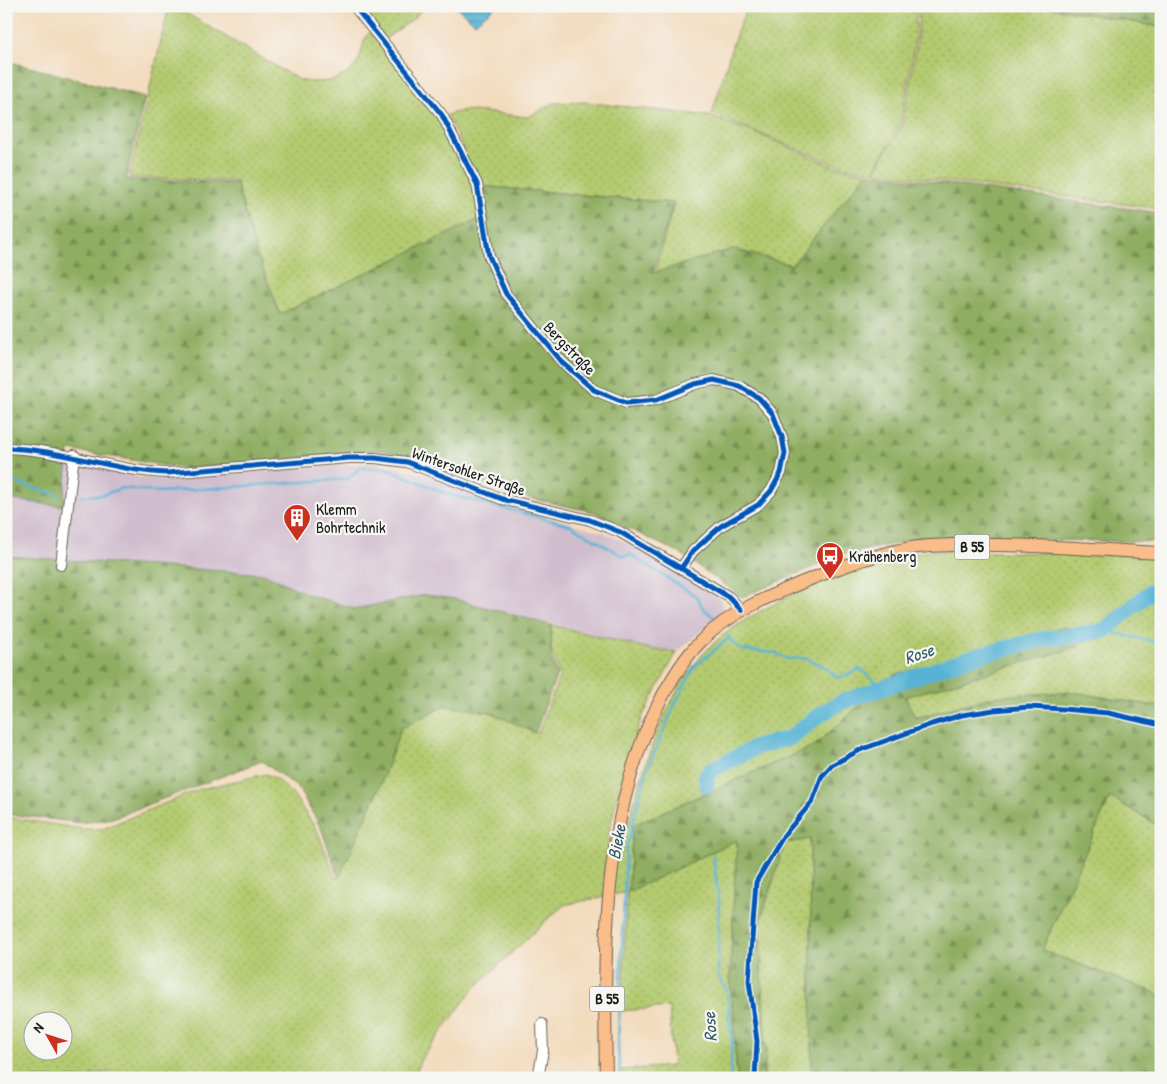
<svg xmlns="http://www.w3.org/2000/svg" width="1167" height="1084" font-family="'Patrick Hand',sans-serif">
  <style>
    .industrial { fill: #d0bdcd }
    .grass { fill: url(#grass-dots); stroke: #687346; fill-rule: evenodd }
    .forest { fill: url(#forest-firs); stroke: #56653f }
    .water { fill: url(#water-rules); stroke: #396878 }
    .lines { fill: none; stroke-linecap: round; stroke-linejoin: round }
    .stream { stroke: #56b3d5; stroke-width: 2.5 }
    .river { stroke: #56b3d5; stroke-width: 16 }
    .minor-casing { stroke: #675f54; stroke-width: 12 }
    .major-casing { stroke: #675f54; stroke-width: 14 }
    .minor { stroke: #fff; stroke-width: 10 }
    .major { stroke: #f8bd89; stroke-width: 12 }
    .cycleway-casing { stroke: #f6f6f2; stroke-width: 8 }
    .cycleway { stroke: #0057b8; stroke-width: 5 }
    .labels { text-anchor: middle; stroke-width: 4.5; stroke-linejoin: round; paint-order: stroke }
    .shield { fill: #f6f6f2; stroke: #5d5d5c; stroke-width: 1 }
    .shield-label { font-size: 15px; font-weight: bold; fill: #1c1c1c }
    .street-label { font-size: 16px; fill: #1c1c1c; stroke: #f6f6f2 }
    .poi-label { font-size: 16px; fill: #1c1c1c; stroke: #f6f6f2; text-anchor: start }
    .water-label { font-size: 18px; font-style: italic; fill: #335866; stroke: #f6f6f2 }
  </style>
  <defs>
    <pattern id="grass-dots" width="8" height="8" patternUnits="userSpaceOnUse" patternTransform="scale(1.25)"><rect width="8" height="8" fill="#b4ca6f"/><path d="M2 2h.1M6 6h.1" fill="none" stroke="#9aad60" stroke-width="1.8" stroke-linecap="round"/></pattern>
    <pattern id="forest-firs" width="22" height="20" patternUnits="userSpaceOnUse" patternTransform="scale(1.25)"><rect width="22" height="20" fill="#8fae62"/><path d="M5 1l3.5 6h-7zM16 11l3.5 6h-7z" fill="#748d50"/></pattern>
    <pattern id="water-rules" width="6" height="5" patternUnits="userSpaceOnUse" patternTransform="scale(1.25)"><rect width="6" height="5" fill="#56b3d5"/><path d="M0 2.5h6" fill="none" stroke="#4691ac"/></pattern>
  </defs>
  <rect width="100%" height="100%" fill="#f6f6f2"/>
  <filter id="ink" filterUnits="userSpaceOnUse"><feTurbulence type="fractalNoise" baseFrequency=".02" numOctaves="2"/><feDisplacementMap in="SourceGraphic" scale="10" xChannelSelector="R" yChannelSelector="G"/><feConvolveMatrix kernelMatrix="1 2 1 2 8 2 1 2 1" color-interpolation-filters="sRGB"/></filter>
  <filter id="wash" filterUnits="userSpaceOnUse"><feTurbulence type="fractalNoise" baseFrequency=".0096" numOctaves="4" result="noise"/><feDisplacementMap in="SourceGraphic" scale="20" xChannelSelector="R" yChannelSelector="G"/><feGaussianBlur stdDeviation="1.12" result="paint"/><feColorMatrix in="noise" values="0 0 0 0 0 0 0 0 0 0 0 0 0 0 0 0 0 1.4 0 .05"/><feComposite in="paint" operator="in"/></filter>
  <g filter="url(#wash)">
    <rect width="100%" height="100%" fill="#f3dbbd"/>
    <polygon class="industrial" points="68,460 138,477 164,480 376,462 431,476 487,500 605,533 633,546 721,600 722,612 677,652 654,650 455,599 425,595 355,609 307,594 265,574 6,556 6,499 63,506"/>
    <g class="grass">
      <path d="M169,6H174L299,80C321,85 350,81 360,57C363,47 363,39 370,32L436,113L475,184L482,218L280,314L256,251L236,181L129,177Z"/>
      <polygon points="359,6 425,6 412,20 385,39"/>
      <polygon points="747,6 916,6 916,35 901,123 873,172 836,165 712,114 733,43"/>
      <polygon points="919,6 1044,6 1161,27 1161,209 874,172 903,124 918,37"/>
      <polygon points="583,102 709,116 768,138 834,167 867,173 792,265 733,249 655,273 674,203 481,186 447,115 464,110 528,117 553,103"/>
      <path d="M929,551L1125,554L1161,558V707L1072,692L992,697L915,718L905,697L1079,646L1064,627L894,675L814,746L633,825L628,892L737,840L730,975L737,1078H620V1070L673,1066L669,1007L622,1011L627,892L564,905L550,917L474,988L420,1061L414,1078H6V817L83,829H102L200,789L266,774L277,779L295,797L317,830L336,878H338L380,786L401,728L444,706L490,712L538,733L560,675L551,650V625L654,650L677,652L641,719L624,768L607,841L628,826C642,768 668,686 712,645C733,625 760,611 786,598C807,587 828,574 851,567C876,560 904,556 929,551ZM32,1022H62V1052H32ZM141,1069L142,1073L91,1076V1074Z"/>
      <polygon points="1110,797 1161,827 1161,995 1041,950"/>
      <polygon points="810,839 812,1078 764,1078 766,1050 759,925 785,843"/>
    </g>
    <g class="forest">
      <polygon points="1044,6 1161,6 1161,27"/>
      <polygon points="6,61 145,97 126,179 236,183 256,251 280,314 485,216 481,186 673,203 653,273 733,249 792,265 867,173 1161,213 1161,542 925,538 842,555 742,597 681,554 594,512 505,493 432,461 379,450 187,469 69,450 63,506 6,499"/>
      <polygon points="6,556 265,574 307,594 355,609 425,595 455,599 551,625 551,657 557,674 535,733 490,712 444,706 401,728 380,786 339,878 321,828 298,788 262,761 113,818 82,823 6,814"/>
      <polygon points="1064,627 1080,646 905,697 916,718 997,696 1072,692 1161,707 1161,827 1110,797 1042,950 1161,995 1161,1078 812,1078 810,839 785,843 759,925 766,1050 764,1078 737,1078 730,975 737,840 628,892 633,825 814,746 894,675"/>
    </g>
    <polygon class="water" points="455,6 494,6 494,8 475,23"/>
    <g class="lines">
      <g class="stream">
        <polyline points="6,480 58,495"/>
        <polyline points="82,496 102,495 122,488 158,492 347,479 360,468 388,469 447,494 570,525 623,556 631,555 696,596 703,608 717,620"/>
        <polyline points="1104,631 1161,643"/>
        <polyline points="728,636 732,642 742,650 776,653 787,659 805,658 823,666 838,678 861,669 883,688"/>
        <polyline points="713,856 719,901 718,976 727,992 732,1043 730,1078"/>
        <polyline points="620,1078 618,1045 626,849 647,770 675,704 695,666 729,638"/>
      </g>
      <polyline class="river" points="707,785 706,776 711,770 757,747 790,738 819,715 842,702 975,656 1043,639 1104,631 1150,592 1161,590"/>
    </g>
  </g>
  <g filter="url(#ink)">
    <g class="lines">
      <defs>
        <g id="minor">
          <polyline points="354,6 442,115 477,184 489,256 506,294 562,362 594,390 626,403 656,400 695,384 714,380 739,386 759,398 773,414 782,437 785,453 781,473 771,491 758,505 721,526 693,551 682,567"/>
          <path d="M6,448C61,449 113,471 167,473L349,458H375L407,462L502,499L590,520L620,532L729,597L741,610"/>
          <polyline points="61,565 74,455"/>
          <polyline points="538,1078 543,1051 542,1024"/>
        </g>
        <path id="major" d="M606,1078C604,954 601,821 657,707C669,683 682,660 701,641C729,613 767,597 803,582C843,566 886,549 929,546C1006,542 1084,549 1161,553"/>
      </defs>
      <use href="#minor" class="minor-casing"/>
      <use href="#major" class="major-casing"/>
      <use href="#minor" class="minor"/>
      <use href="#major" class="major"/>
      <defs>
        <g id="cycleway">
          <polyline points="354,6 442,115 477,184 489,256 506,294 562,362 594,390 626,403 656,400 695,384 714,380 739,386 759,398 773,414 782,437 785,453 781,473 771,491 758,505 721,526 693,551 682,567"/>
          <path d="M6,448C61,449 113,471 167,473L349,458H375L407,462L502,499L590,520L620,532L729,597L741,610"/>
          <polyline points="755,1078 757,1041 749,981 756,882 784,835 812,802 822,776 832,765 860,750 932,724 962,715 994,710 1029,707 1063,709 1108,713 1161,725"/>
        </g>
      </defs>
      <use href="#cycleway" class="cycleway-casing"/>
      <use href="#cycleway" class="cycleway"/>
    </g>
  </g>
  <defs>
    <symbol id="building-pin" viewBox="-11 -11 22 30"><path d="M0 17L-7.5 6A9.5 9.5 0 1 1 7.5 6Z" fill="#c8321e" stroke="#f6f6f2"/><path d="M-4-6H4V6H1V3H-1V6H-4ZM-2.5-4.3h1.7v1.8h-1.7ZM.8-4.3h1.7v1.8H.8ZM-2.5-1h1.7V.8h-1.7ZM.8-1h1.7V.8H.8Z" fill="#fff"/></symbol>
    <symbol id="bus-pin" viewBox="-11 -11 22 30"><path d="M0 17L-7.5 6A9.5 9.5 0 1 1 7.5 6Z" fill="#c8321e" stroke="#f6f6f2"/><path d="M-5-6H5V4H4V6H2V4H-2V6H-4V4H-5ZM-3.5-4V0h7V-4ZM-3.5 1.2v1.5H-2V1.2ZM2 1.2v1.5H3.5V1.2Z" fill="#fff"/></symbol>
  </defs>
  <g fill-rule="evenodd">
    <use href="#building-pin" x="281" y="502" width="32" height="43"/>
    <use href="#bus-pin" x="814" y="540" width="32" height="43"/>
  </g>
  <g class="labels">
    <g class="shield">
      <rect x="954.5" y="534.5" width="35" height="25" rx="4"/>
      <rect x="589.5" y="986.5" width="35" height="25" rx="4"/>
    </g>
    <g class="shield-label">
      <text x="972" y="552">B 55</text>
      <text x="607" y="1004">B 55</text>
    </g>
    <g class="street-label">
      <text transform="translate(570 348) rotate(46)" y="6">Bergstraße</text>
      <text transform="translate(469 471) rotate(19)" y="6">Wintersohler Straße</text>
    </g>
    <g class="poi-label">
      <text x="316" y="515">Klemm<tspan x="316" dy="18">Bohrtechnik</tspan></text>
      <text x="849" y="562">Krähenberg</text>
    </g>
    <g class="water-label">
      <text transform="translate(919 654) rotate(-19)" y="6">Rose</text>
      <text transform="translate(617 842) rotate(-80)" y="6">Bieke</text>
      <text transform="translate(710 1027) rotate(-94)" y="6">Rose</text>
    </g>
  </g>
  <rect width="1167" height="1084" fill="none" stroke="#f6f6f2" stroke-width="25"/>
  <g transform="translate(48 1036) rotate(309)"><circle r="24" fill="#f6f6f2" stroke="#9f9f9c"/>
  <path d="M0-4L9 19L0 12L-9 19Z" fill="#c8321e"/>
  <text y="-8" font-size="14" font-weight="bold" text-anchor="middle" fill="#1c1c1c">N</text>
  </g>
</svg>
